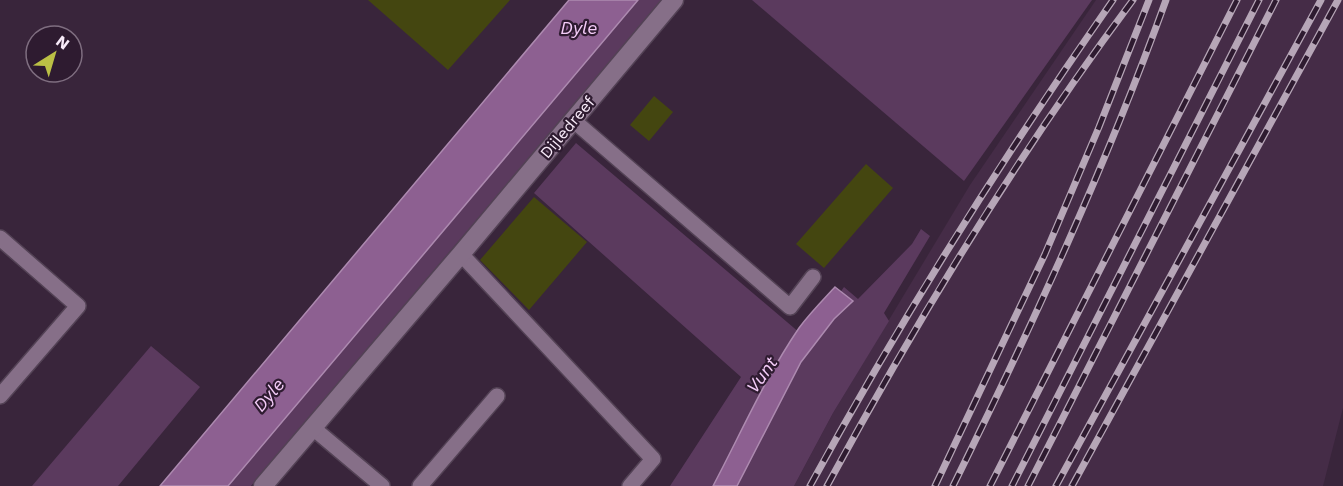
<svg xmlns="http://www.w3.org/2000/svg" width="1343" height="486" font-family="'Work Sans',sans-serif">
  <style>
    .built { fill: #452c47 }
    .green { fill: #5b3a5e }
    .water { fill: #8d6091; stroke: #ad8ab0; stroke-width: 1.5 }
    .building { fill: #444610 }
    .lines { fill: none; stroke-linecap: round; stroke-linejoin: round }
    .lane-casing { stroke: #534255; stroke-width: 18 }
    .street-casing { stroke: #534255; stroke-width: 21 }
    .lane { stroke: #866f88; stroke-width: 15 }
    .street { stroke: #866f88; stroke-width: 18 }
    .rail-casing { stroke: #b6a6b7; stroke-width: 7 }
    .rail { stroke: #2e1b30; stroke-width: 4.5; stroke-dasharray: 14; stroke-linecap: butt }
    .labels { text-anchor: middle; stroke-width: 4.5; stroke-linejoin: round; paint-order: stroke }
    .street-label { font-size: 16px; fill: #f8ebf9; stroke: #2e1b30 }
    .water-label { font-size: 18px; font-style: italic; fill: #f5cdf9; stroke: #2e1b30 }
  </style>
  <rect width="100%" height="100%" fill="#39253b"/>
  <polygon class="built" points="1096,0 1343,0 1343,408 1323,486 794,486 833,413 970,185"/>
  <g class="green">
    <polygon points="638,0 663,0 251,486 228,486"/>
    <polygon points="752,0 1092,0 964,181"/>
    <polygon points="576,143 807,339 844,287 858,299 912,244 921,229 930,236 884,313 889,321 833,413 794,486 670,486 741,377 534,193"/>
    <polygon points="151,346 200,387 118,486 32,486"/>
  </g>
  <g class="water">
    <polygon points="569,0 638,0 228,486 160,486"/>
    <path d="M835,287L853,301L834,319L801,362L737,486H713C741,433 765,378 799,328C810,313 823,300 835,287Z"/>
  </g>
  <g class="building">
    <polygon points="368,0 510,0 448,70"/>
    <polygon points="654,96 673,112 649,141 630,125"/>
    <polygon points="866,164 893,188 824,268 796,244"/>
    <polygon points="534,197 587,242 529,310 480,260"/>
  </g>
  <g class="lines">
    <defs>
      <g id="lane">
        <polyline points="573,120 790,307 813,277"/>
        <polyline points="0,238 78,306 0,396"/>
        <polyline points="461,254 653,459 630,486"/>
        <polyline points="313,428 382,486"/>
        <polyline points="420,486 497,396"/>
      </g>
      <polyline id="street" points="263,486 461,254 674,0"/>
    </defs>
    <use href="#lane" class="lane-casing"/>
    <use href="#street" class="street-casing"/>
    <use href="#lane" class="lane"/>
    <use href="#street" class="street"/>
    <defs>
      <g id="rail">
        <path d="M810,486C902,317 1003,157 1113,0"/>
        <path d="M827,486C918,318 1018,154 1133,0"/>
        <polyline points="935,486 1045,254 1099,127 1149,0"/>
        <path d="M953,486C1031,328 1106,166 1166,0"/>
        <polyline points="990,486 1237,0"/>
        <polyline points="1012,486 1259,0"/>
        <polyline points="1028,486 1276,0"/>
        <polyline points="1056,486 1321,0"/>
        <polyline points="1072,486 1338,0"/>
      </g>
    </defs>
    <use href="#rail" class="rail-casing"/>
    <use href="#rail" class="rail"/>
  </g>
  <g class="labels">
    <g class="street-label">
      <text transform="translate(567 127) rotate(-50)" y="6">Dijledreef</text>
    </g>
    <g class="water-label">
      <text x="579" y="34">Dyle</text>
      <text transform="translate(762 375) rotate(-55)" y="6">Vunt</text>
      <text transform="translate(269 395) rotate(-50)" y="6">Dyle</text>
    </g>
  </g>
  <g transform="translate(54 54) rotate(37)"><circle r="28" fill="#2e1b30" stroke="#7f6e80" stroke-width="1.5"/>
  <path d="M0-4.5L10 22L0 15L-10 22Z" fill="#bbc045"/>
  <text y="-9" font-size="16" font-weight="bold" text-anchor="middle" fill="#f8ebf9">N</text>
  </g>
</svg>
